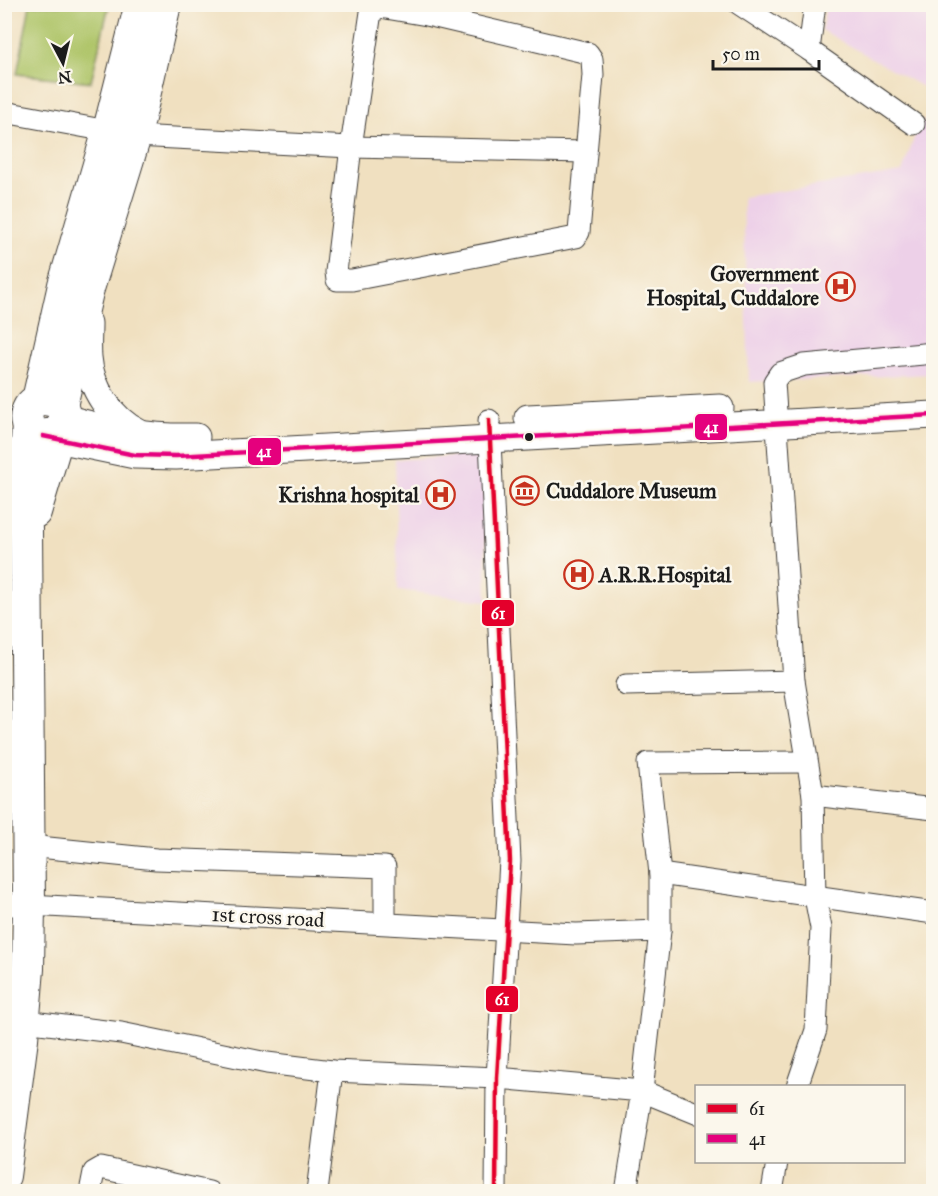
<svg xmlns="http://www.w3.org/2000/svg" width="938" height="1196" font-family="'IM FELL Great Primer',serif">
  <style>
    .built { fill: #edd0e8 }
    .green { fill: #afc569; stroke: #667042; stroke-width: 1.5 }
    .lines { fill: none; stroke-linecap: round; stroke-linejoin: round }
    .minor-casing { stroke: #3c3935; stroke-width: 23 }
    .major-casing { stroke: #3c3935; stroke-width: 29 }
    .highway-casing { stroke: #3c3935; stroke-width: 34 }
    .minor { stroke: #fff; stroke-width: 21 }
    .major { stroke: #fff; stroke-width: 27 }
    .highway { stroke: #fff; stroke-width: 32 }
    .bus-1-casing { stroke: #fbf7ec; stroke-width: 9 }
    .bus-2-casing { stroke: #fbf7ec; stroke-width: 9 }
    .bus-1 { stroke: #e4002b; stroke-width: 4.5 }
    .bus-2 { stroke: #e5007d; stroke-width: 4.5 }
    .bus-dot { fill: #1c1c1c; stroke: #fbf7ec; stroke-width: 2 }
    .labels { text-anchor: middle; stroke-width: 5; stroke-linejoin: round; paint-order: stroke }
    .poi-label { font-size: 21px; font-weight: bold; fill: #1c1c1c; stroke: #fbf7ec; text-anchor: end }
    .street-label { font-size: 21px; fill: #1c1c1c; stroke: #fbf7ec }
    .line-badge { stroke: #fbf7ec; stroke-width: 2 }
    .badge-label { font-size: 16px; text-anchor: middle; font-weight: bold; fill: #fff }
  </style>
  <rect width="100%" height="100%" fill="#fbf7ec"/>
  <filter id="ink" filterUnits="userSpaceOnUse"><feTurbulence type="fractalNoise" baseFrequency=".0167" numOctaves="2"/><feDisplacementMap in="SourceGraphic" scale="12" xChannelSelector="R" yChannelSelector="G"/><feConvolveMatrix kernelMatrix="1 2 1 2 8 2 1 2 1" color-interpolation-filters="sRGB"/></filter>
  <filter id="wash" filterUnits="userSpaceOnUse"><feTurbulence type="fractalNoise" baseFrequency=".008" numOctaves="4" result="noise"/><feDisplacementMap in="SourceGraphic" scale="24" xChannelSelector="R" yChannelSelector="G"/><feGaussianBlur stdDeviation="1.35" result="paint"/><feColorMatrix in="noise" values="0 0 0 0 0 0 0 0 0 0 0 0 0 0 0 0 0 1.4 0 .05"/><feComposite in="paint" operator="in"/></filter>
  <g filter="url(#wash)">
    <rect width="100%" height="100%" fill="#f0e0c0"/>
    <g class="built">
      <polygon points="826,5 933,5 933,93 822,30"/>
      <polygon points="933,110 933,374 749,382 743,197 902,172 917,130"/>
      <polygon points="483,454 487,601 398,590 395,460"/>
    </g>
    <polygon class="green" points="30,5 109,5 91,82 17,74"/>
  </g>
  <g filter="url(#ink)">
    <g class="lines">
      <defs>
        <g id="minor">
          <polyline points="739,4 809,50 914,124"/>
          <polygon points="380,7 427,15 588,53 592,59 593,75 579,232 576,237 352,280 337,280 336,272 351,147 371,12"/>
          <polyline points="809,50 815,4"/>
          <polyline points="4,112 135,136 351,147 586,152"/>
          <polyline points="489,420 510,861 497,1078 496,1192"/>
          <polyline points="4,631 26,631"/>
          <polyline points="626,685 794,681"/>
          <polyline points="4,732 27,730"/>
          <polyline points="813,795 934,809"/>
          <polyline points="29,846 156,859 385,867 385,923"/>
          <polyline points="660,874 934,913"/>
          <polyline points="4,905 29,905 576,934 660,931"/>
          <polyline points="24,1021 121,1033 267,1063 332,1071 497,1078 642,1091 696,1113"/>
          <polyline points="797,1086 816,1030 821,928 815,897 813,795 794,681 774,382 780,373 804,365 934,353"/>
          <polyline points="90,1192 94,1172 101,1168 209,1192"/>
          <polyline points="317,1192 332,1071"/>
          <polyline points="626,1192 642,1091 660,931 660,874 648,763 807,762"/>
          <polyline points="772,1192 777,1162"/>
        </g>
        <g id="major">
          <path d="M88,323C88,335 87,346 88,357C90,388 112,420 139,433"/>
          <path d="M64,418C111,431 147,438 196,437"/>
          <polyline points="528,418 720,408"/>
          <polyline points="43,436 135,455 176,456 934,415"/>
        </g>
        <g id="highway">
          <polyline points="38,400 64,285 109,130 141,4"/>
          <path d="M61,406C51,396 31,396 27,413C19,445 79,442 61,406L87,292L135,136L165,4"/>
          <polyline points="35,512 60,429"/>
          <polyline points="4,1176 22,1039 28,969 29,905 26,529 23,512 28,425"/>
        </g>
      </defs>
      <use href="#minor" class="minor-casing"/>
      <use href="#major" class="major-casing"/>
      <use href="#highway" class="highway-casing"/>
      <use href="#minor" class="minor"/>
      <use href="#major" class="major"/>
      <use href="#highway" class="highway"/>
      <defs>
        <polyline id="bus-1" points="489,420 510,861 497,1078 496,1192"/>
        <polyline id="bus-2" points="43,436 135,455 176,456 934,415"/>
      </defs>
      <use href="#bus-1" class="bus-1-casing"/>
      <use href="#bus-2" class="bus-2-casing"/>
      <use href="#bus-1" class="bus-1"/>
      <use href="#bus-2" class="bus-2"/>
    </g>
  </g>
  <defs>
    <symbol id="hospital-ring" viewBox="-11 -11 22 22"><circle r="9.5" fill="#fbf7ec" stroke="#c8321e" stroke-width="1.5"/><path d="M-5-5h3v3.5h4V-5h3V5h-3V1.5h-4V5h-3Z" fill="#c8321e"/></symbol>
    <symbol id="museum-ring" viewBox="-11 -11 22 22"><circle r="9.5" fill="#fbf7ec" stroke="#c8321e" stroke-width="1.5"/><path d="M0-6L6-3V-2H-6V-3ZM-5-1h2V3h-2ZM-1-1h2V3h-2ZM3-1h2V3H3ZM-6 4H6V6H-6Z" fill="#c8321e"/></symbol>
  </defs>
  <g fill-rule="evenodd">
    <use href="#hospital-ring" x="824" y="270" width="33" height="33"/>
    <use href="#museum-ring" x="508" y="474" width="33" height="33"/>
    <use href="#hospital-ring" x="424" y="478" width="33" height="33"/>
    <use href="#hospital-ring" x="562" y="558" width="33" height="33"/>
  </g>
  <circle class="bus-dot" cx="529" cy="437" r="5"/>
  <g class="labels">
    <g class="poi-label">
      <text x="819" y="281">Government<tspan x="819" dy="24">Hospital, Cuddalore</tspan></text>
      <text x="546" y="498" text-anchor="start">Cuddalore Museum</text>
      <text x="419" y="502">Krishna hospital</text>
      <text x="599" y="582" text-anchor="start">A.R.R.Hospital</text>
    </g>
    <g class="street-label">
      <text transform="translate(268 917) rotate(3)" y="7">1st cross road</text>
    </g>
  </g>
  <g class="line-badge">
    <rect x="694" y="413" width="34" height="28" rx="6" fill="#e5007d"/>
    <rect x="247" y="437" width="35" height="29" rx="6" fill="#e5007d"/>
    <rect x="481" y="599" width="34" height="28" rx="6" fill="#e4002b"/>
    <rect x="485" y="985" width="34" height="28" rx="6" fill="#e4002b"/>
  </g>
  <g class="badge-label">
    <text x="711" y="433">41</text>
    <text x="264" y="457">41</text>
    <text x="498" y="619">61</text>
    <text x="502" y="1005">61</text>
  </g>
  <rect width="938" height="1196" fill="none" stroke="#fbf7ec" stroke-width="24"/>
  <rect x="695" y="1085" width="210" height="78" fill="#fbf7ec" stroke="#a29f99" stroke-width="1.5"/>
  <rect x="707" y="1104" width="30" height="9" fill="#e4002b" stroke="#a29f99" stroke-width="1.5"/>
  <text x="749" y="1115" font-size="18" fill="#1c1c1c">61</text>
  <rect x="707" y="1134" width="30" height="9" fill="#e5007d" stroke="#a29f99" stroke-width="1.5"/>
  <text x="749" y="1145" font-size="18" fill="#1c1c1c">41</text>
  <g transform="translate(63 63) rotate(173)" stroke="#fbf7ec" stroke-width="4.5" paint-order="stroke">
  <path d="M0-4.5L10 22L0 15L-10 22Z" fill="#1c1c1c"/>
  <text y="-9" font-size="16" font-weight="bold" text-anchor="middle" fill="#1c1c1c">N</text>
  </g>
  <path d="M713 60v9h106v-9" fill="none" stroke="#1c1c1c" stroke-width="3"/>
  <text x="722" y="60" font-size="18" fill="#1c1c1c" stroke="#fbf7ec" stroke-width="4.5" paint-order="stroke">50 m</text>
</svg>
